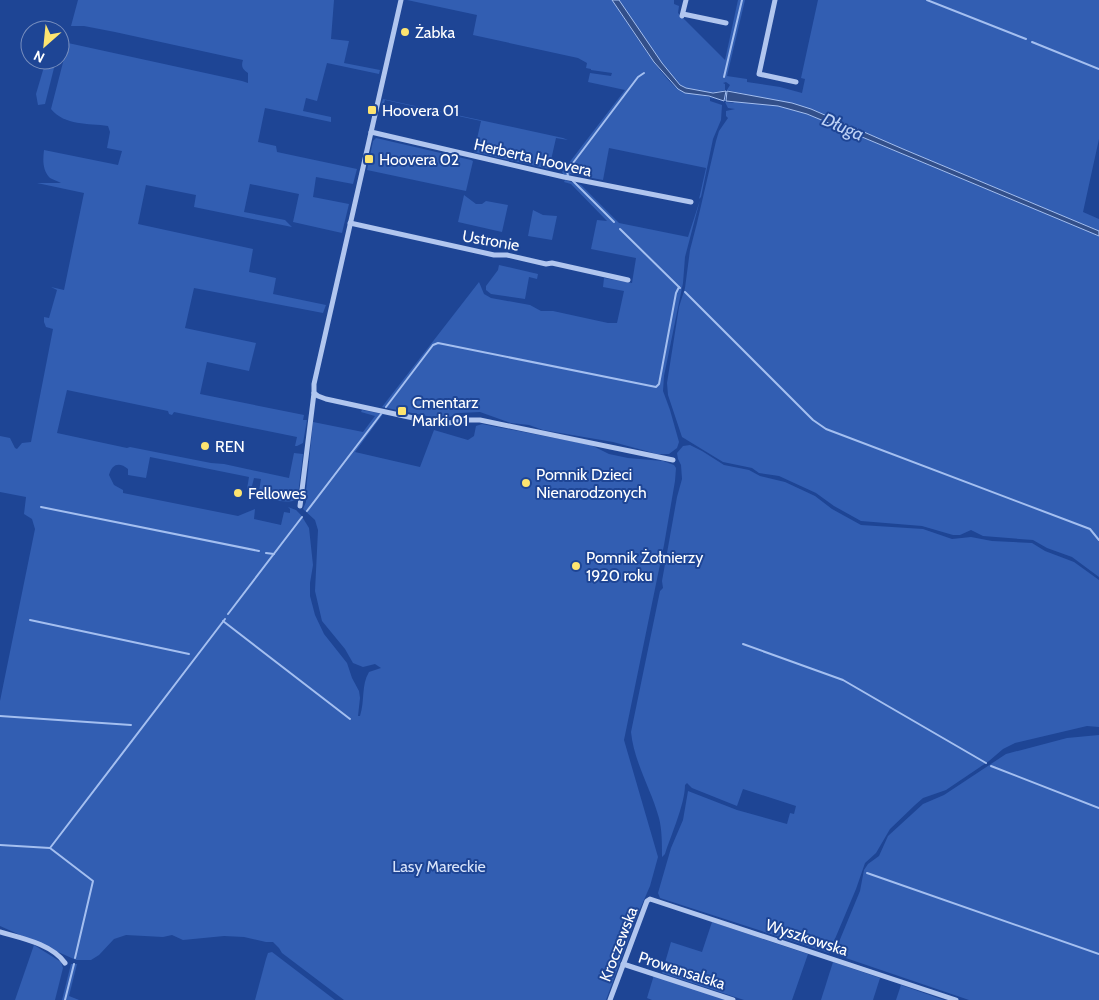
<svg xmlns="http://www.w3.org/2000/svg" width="1099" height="1000" font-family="Cabin,sans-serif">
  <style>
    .green { fill: #325eb2 }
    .water { fill: #324f8a; stroke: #a4bff0 }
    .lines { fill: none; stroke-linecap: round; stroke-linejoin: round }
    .stream { stroke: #a4bff0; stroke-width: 2 }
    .minor { stroke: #b1c6ef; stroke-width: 5 }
    .poi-dot { fill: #fde470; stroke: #1e4595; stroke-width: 2 }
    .labels { text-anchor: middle; stroke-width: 4; stroke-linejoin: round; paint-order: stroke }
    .poi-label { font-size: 16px; fill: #fff; stroke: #1e4595; text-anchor: start }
    .street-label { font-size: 16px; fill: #fff; stroke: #1e4595 }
    .park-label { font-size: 16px; fill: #d7e3fa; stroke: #1e4595 }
    .water-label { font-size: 18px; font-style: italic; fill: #bdd1f5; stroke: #1e4595 }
  </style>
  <rect width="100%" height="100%" fill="#1e4595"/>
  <g class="green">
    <path d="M78,0H334L331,39L349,41L344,63L380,70L379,74L327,63L317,101L306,98L303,111L331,117V122L265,108L258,142L276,146L277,152L357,169L353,184L316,177L313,197L349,204L342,233L293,222L299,194L250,184L244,212L285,220L292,227L194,207L196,195L146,185L138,224L253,249L249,272L276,278L273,294L326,305L323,313L194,288L185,328L256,343L249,371L207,362L200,394L304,415L303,420H307L303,443L297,446H295L297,437L174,412L172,415L169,414L168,411L67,390L57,433L127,448L130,447L211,463L224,464L289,478L294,453L303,454L298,495L296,500C285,504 270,499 258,497L261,479L254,478L251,490L247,489L249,477L150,457L146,478L128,475V469C120,462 112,463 109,475L114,485L123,490V493L238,516L255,509L254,519L281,525L284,512L290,513V509L288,507L296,510L301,515L309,528L313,565L310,583V596L315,615L324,634L347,663L352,678L359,691L360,698L358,716H360C365,701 361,685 369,672L381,668L375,664L363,667L353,663L345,649L322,621L315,591L318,530L315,520L303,509L306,502V491L313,422L363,432L375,416L361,412L362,410L383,414L355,452L420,467L434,430L468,440L474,436L476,426L482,424L591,445L609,454L628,458L663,461L674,465L676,468L675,481L664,545L624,740L658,857L650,886L637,916L606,1000H344L282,953L279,948L273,942H266L244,937L224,936L183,940L172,935L163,937L126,935L114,939L99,955L91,960H76L0,926V701L35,529L32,519L24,514L26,497L0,492V436L10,438L15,448L17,449L22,443L31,442L53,329L46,327L44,322V317L49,318L57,290L51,287L64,290L84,193L37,183H61C58,181 53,180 50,178C42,170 43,159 44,150L118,165L122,151L107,148L110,132L108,126C88,123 65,126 51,109L68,43L242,81L248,83V73C242,69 241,66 243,60L115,32L84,26H71Z"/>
    <path d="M407,0H614V3C626,21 664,82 680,90C691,95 704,94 715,99L710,98V101L722,105L721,120L713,139L701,197L699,199L706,168L609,148L603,180L570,174L569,176L563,174L562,172L625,90L588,82L590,73L611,76L612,73L591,70V69L586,68L587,63L578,58L473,35L477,15Z"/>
    <path d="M619,0H674V4L679,6L678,13L725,60L738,0H745L727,76L747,79V82L780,87L802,93L805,79L801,78L818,0H1099V139L1083,212L1099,219V231L903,149L811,109L727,90L730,85L726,82L723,83L725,84V90C715,94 693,92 683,87C669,80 630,17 619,0Z"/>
    <polygon points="46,60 56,60 45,104 38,105 36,94"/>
    <polygon points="383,99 563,138 568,140 556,138 549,169 474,152 481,121 385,100 383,106 381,105"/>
    <polygon points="736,101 778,106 807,114 1099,236 1099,577 1072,557 1047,548 1033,540 983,536 971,530 960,535 953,535 922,526 861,521 834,506 816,493 779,476 759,473 752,468 723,462 682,437 668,395 667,383 679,307 685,288 690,250 697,223 716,141 719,131 728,118 726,116 726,111 735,109 728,108 725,102 733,103"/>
    <polygon points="376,138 471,160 473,161 466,191 367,170 373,141"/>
    <polygon points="565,180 581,185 619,223 688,237 700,200 685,257 683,283 664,376 663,391 670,410 679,442 677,448 669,454 657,454 613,442 543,430 529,425 511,423 480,412 459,413 457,415 449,417 447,420 382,407 479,282 484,294 491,298 530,305 541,311 553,311 608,323 617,323 624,291 603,287 604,278 632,283 636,258 591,249 597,220 607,221 571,184 564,182"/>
    <polygon points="464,195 476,204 482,204 486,201 508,205 502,232 458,222"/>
    <polygon points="533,210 543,215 557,216 552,240 528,236"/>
    <polygon points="499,265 538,274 537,279 529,277 525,299 491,294 486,290 486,286 498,270"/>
    <path d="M690,445L702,451L724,465L749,470L760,476L785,482L815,496L832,509L861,525L923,529L952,539L971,537L992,541L1032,543L1045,551L1074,562L1099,580V727L1087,726L1015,743L1003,749L989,761L946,790L923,798L915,805L890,829L876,853L865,863L856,889L829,953L660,898L658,893L671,848L683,820L688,791L737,810L787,824L790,813L794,814L796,806L743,789L737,806L692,788L687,783L685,785C685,804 671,835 665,854L662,857C662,843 662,830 659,818C651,789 634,762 631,732L660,591L663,588L662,581L677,497L682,479L681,465L678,459L677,453L683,446Z"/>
    <polygon points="1099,735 1099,1000 969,1000 834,954 860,891 864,870 868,864 879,856 888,836 923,804 944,795 1006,754 1067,738"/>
    <polygon points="712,922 808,954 792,1000 744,1000 662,973 671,942 702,952"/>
    <polygon points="34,945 61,962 63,968 55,1000 15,1000"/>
    <polygon points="272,952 335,1000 255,1000 266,959 268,953"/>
    <polygon points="833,962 880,978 873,1000 821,1000"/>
    <polygon points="71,964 77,964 69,996 79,1000 62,1000"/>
    <polygon points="654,975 727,1000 652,1000 647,998"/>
    <polygon points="901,985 944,1000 896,1000"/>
  </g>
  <g class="water">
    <polygon points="612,0 619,0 662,63 680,85 686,88 713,93 726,91 724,101 709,96 685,93 678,89 654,62"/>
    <polygon points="727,91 792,103 811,109 903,149 1099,231 1099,236 807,114 778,106 726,101"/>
  </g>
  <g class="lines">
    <g class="stream">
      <polyline points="927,0 1026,39"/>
      <polyline points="1032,42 1099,69"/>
      <polyline points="724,77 742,0"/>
      <polyline points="568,176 567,171 638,77 644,73"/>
      <polyline points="572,180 614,222"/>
      <polyline points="620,229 680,288"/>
      <polyline points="685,292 813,420 826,429 1090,529 1099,540"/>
      <polyline points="386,407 433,345 438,343 656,387 659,384 676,293 679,287"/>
      <polyline points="41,507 259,551"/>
      <polyline points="307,511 381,414"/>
      <polyline points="266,553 274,554"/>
      <polyline points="228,614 302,517"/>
      <polyline points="30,620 189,654"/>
      <polyline points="223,621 350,719"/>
      <polyline points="743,644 843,680 986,763"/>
      <polyline points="0,716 131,725"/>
      <polyline points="991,766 1099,808"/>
      <polyline points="0,845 50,848 225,619"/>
      <polyline points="50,848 93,881 75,958"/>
      <polyline points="867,873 1099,954"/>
      <polyline points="65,1000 74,964"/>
    </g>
    <g class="minor">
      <polyline points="775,0 759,74 796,82"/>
      <polyline points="683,14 726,23"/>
      <polyline points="682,16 686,0"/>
      <polyline points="371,132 564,177 691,202"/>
      <polyline points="350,223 494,255 507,255 546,264 552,263 628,280"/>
      <polyline points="314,393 318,396 326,399 441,424 468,420 480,420 673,460"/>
      <polyline points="300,506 314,393 314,384 401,0"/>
      <path d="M0,932C21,938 52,944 65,963"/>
      <polyline points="623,964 733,1000"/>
      <polyline points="610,1000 647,901 650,899 956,1000"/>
    </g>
  </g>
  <g class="poi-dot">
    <circle cx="405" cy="32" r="5"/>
    <rect x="367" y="105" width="10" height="10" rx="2.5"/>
    <rect x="364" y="154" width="10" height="10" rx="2.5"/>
    <rect x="397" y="406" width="10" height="10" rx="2.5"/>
    <circle cx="205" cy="446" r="5"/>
    <circle cx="526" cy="483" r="5"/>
    <circle cx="238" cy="493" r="5"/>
    <circle cx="576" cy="566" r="5"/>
  </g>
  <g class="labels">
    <g class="poi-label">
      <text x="415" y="38">Żabka</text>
      <text x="382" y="116">Hoovera 01</text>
      <text x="379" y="165">Hoovera 02</text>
      <text x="412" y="408">Cmentarz<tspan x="412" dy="18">Marki 01</tspan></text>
      <text x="215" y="452">REN</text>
      <text x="536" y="480">Pomnik Dzieci<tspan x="536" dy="18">Nienarodzonych</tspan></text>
      <text x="248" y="499">Fellowes</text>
      <text x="586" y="563">Pomnik Żołnierzy<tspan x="586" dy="18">1920 roku</tspan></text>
    </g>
    <g class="street-label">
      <text transform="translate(533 157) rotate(13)" y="6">Herberta Hoovera</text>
      <text transform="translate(491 240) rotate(10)" y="6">Ustronie</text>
      <text transform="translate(807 937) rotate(18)" y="6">Wyszkowska</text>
      <text transform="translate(618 944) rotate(-69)" y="6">Kroczewska</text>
      <text transform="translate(682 970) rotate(18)" y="6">Prowansalska</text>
    </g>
    <g class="park-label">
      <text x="439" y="872">Lasy Mareckie</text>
    </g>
    <g class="water-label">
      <text transform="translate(843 127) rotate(23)" y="6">Długa</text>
    </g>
  </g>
  <g transform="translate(45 45) rotate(207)"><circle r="24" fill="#1e4595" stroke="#788fbf"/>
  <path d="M0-4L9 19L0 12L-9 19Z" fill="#fde470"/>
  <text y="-8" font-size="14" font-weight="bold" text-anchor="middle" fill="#ffffff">N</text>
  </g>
</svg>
